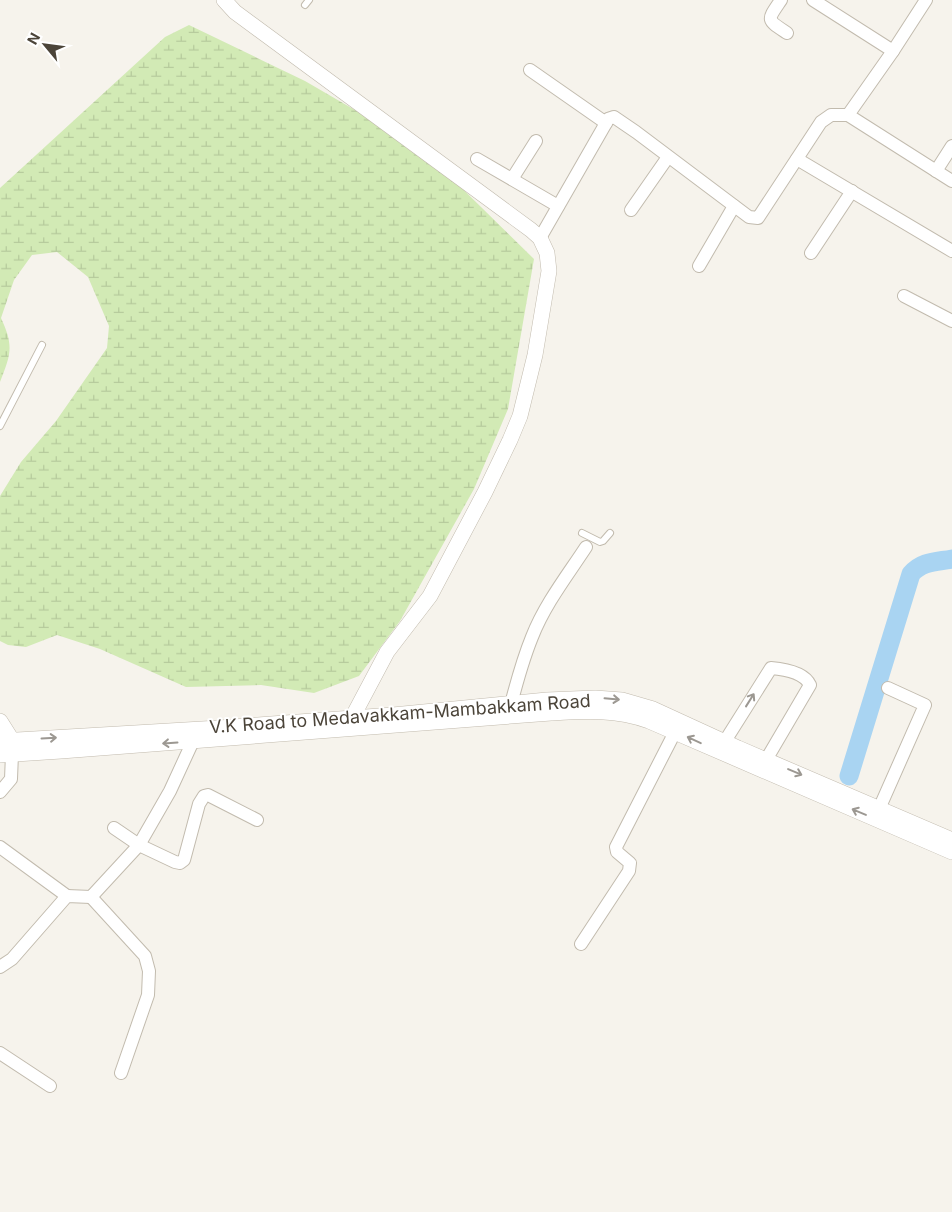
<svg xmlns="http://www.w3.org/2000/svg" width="952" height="1212" font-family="Inter,sans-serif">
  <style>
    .wetland { fill: url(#wetland-marsh) }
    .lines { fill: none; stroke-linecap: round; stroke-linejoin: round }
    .river { stroke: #a9d4f2; stroke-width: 19 }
    .service-casing { stroke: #c2bbae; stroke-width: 8 }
    .minor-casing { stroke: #c2bbae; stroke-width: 14 }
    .tertiary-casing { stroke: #c2bbae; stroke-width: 16 }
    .service { stroke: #fff; stroke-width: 6 }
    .minor { stroke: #fff; stroke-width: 12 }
    .tertiary { stroke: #fff; stroke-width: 15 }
    .oneway { stroke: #9c9892 }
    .labels { text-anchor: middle; stroke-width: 4; stroke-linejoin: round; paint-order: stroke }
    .street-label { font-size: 18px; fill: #4b4439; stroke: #fff }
  </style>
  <defs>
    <pattern id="wetland-marsh" width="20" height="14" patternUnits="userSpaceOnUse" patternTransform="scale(1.25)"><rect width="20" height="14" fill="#d2eab5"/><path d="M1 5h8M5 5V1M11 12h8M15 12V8" fill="none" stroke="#b6ca9c"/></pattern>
  </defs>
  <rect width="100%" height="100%" fill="#f6f3ec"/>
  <path class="wetland" d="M189,25L305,81L422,149L534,259L508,409L474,489L400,621L359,676L314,693L261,685L186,687L100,649L57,635L26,647L8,645L0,641V496L21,462L56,421L107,348L109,326L88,277L57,252L32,255L14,280L1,318C14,346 11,354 0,382V188L165,37Z"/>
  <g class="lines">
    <path class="river" d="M849,776L911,574C922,561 936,562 952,559"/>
    <defs>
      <g id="service">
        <polyline points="305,5 309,0"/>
        <polyline points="0,426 42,345"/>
        <polyline points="582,533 600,542 603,541 610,533"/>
      </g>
      <g id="minor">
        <path d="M781,0C767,21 766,19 787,33"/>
        <polyline points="813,0 893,51"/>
        <polyline points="926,0 893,51 848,115 952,181"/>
        <polyline points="530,70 606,123 608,119 614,117 636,132 749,217 758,218 821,122 831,115 848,115"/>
        <polyline points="477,159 558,206"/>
        <polyline points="797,159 952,251"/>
        <polyline points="936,171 952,146"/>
        <polyline points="512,179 536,141"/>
        <polyline points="631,210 668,157"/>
        <polyline points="540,238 606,123"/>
        <polyline points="811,253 852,191"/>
        <polyline points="699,266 734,206"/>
        <polyline points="904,296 952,321"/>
        <path d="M511,704C517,681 523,659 532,637C545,604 567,576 586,547"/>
        <path d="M720,749L771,668C783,669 804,672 810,685L766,760"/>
        <polyline points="0,792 11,779 12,754"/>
        <polyline points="879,809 925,705 888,688"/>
        <polyline points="114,828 139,845 175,862 180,863 184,860 199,804 204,796 208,795 257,820"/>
        <polyline points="0,847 67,896"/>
        <polyline points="91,897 145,956 149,971 148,995 121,1073"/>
        <polyline points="581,944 629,871 630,863 617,852 616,847 675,732"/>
        <polyline points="0,967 12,959 67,896 91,897 139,845 170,791 193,741"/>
        <polyline points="0,1053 50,1086"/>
      </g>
      <g id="tertiary">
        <polyline points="224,0 235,12 531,230 540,238 547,253 549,271 535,355 520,416 510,440 485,492 430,596 387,652 352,718 352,726"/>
        <polyline points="0,721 12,740 12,749"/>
        <polyline points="0,741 219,728 393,715 547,700 595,698 622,700 653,709 738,748 952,840"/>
        <path d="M0,755L61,751L551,713C585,711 616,709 649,721L952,852"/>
      </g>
    </defs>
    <use href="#service" class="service-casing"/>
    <use href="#minor" class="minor-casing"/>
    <use href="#tertiary" class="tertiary-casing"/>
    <use href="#service" class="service"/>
    <use href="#minor" class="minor"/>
    <use href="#tertiary" class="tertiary"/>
  </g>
  <defs><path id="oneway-shaft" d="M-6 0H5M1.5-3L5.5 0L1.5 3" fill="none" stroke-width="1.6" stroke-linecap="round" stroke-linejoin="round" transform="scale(1.25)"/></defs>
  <g class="oneway">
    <use href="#oneway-shaft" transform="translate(612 699) rotate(5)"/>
    <use href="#oneway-shaft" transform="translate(750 700) rotate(-58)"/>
    <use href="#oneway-shaft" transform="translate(49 738) rotate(-3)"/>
    <use href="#oneway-shaft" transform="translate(694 740) rotate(-155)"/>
    <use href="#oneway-shaft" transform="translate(170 743) rotate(176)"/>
    <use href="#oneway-shaft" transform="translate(795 772) rotate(23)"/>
    <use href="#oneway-shaft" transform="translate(859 812) rotate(-157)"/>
  </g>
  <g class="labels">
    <g class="street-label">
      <text transform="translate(400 714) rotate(-4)" y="6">V.K Road to Medavakkam-Mambakkam Road</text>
    </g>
  </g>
  <g transform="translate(45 45) rotate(299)" stroke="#ffffff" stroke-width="4" paint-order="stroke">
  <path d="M0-4L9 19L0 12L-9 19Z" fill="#4b4439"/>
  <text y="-8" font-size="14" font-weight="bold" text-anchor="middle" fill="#4b4439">N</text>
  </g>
</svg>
